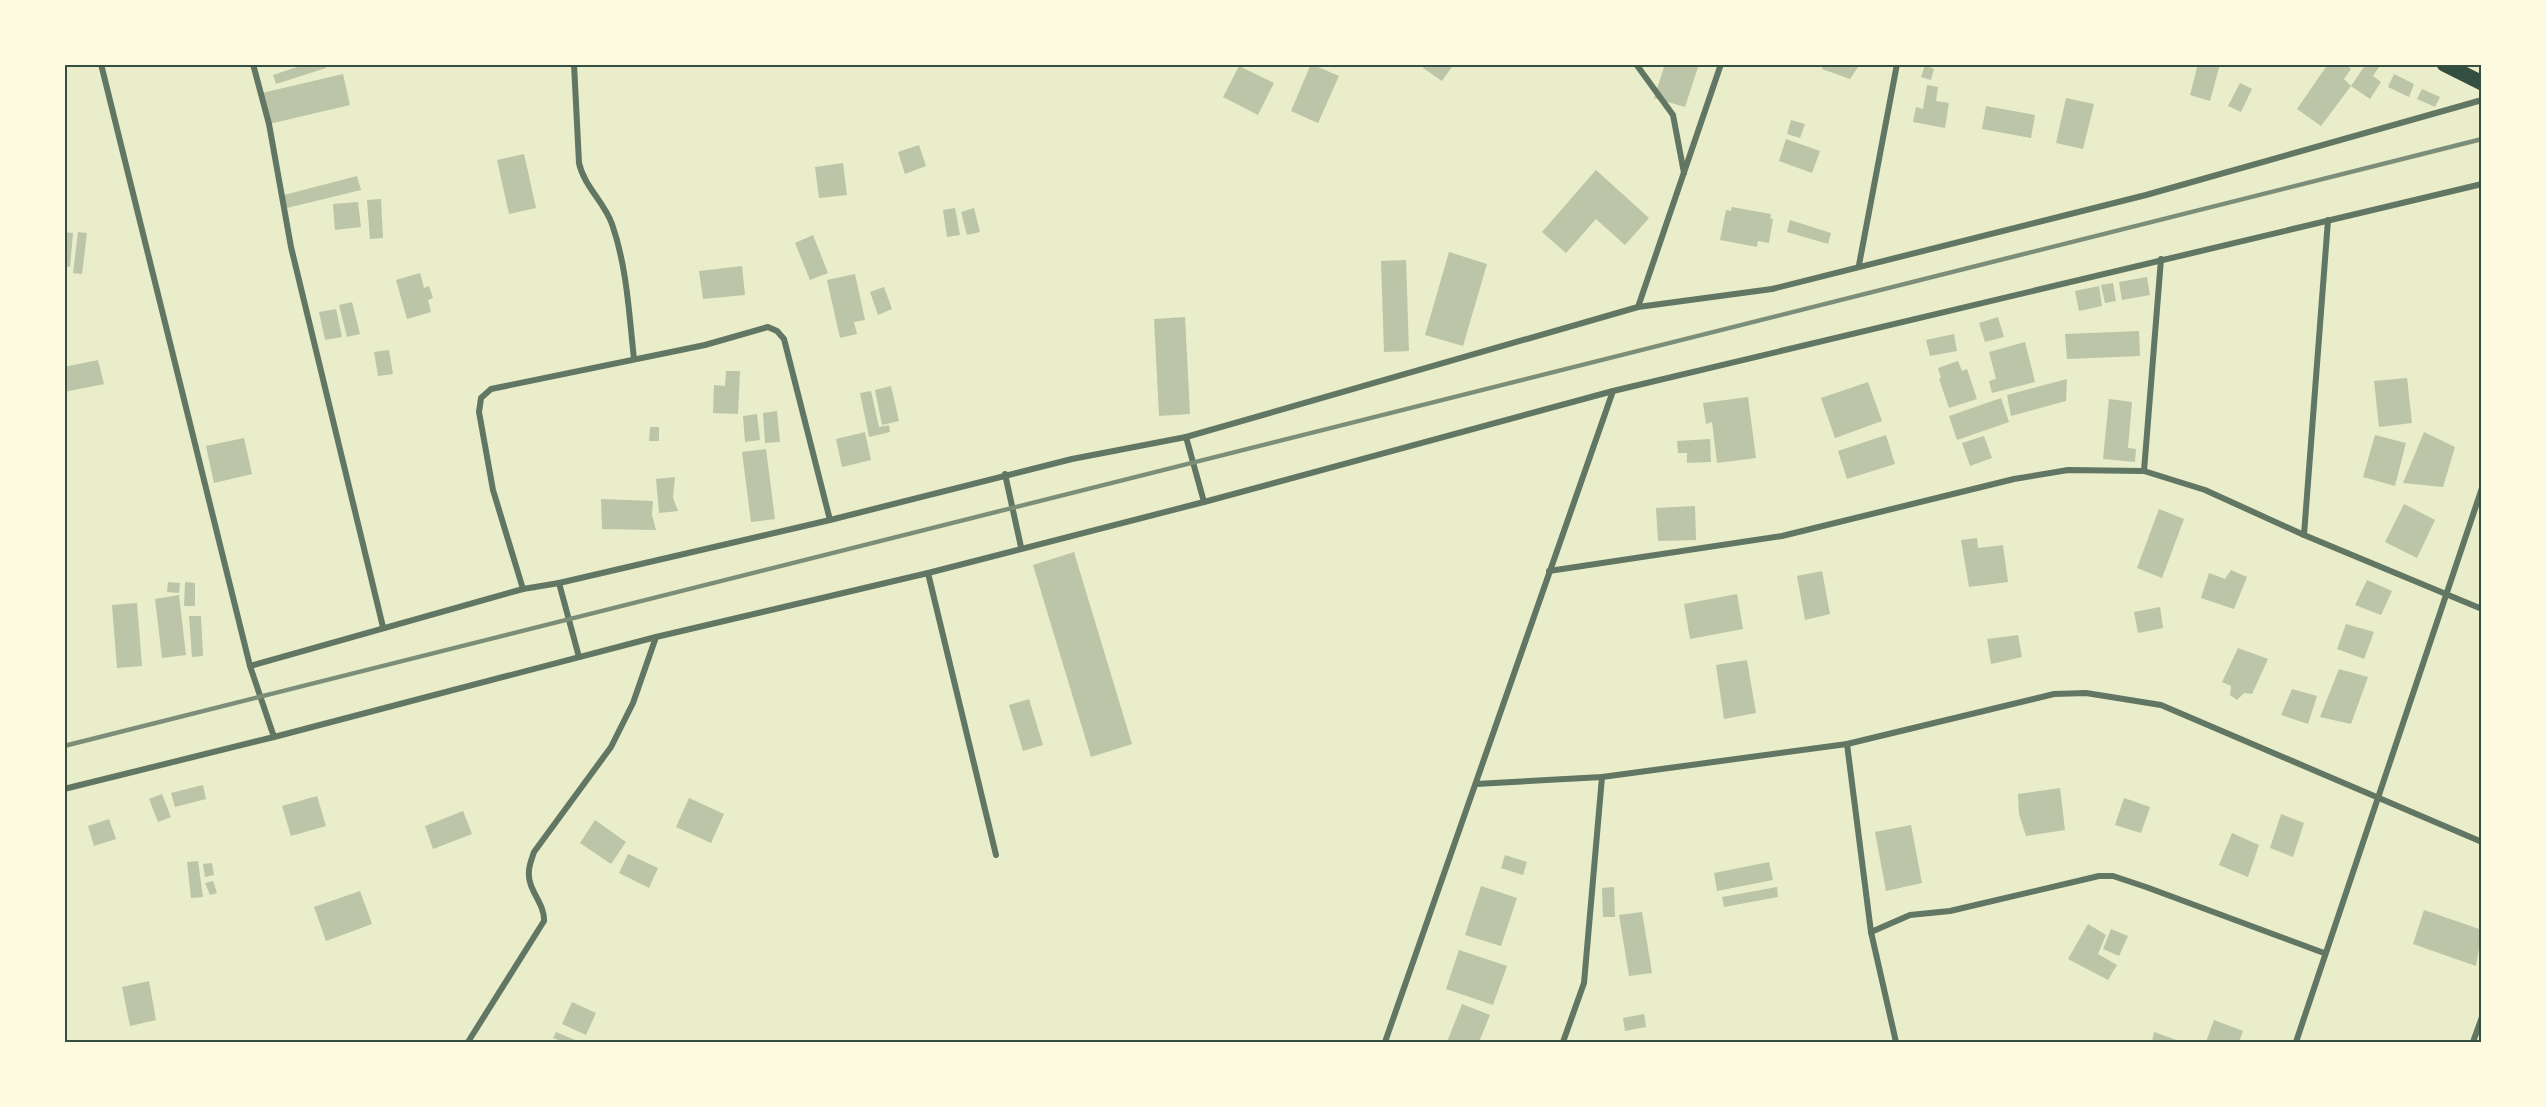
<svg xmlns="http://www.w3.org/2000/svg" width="2546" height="1107" font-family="'Fira Sans',sans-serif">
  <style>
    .building { fill: #bcc5a7 }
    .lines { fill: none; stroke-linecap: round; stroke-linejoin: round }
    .minor { stroke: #617663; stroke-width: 6 }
    .primary { stroke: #344e41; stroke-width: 15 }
    .rail { stroke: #7c8e77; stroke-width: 4.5 }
    .neatline { fill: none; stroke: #344e41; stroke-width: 2 }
  </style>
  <rect width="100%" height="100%" fill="#e9edc9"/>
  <g class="building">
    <polygon points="306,64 325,64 326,68 276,84 273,75"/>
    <polygon points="1311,64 1339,76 1318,123 1291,111"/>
    <polygon points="1425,64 1454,64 1442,81 1423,68"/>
    <polygon points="1665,64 1699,64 1685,107 1654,98"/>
    <polygon points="1823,64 1851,64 1858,67 1850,79 1822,69"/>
    <polygon points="2198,64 2220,64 2210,101 2190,95"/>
    <polygon points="2328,64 2344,64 2351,69 2344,79 2351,86 2321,126 2297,109"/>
    <polygon points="2366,64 2379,67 2373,76 2381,82 2370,99 2351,86"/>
    <polygon points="1925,65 1934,69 1931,80 1921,77"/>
    <polygon points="1239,66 1274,83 1258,115 1223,97"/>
    <polygon points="343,74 350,105 269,124 262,93"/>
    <polygon points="2394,74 2414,84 2409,97 2388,87"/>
    <polygon points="2240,83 2252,89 2241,112 2228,106"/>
    <polygon points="1927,85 1938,87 1936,101 1949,103 1945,128 1913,122 1916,107 1923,109"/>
    <polygon points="2422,89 2440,97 2435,107 2417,99"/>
    <polygon points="2066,98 2094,104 2083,149 2056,143"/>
    <polygon points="1986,106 2035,115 2031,138 1982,129"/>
    <polygon points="1791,120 1805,124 1800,138 1787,134"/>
    <polygon points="1786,139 1820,151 1812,173 1779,161"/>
    <polygon points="919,145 926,166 905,174 898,152"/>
    <polygon points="524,154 536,208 509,214 497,160"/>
    <polygon points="843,163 847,195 819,198 815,167"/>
    <polygon points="1596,170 1649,218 1625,245 1596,219 1566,253 1542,232"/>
    <polygon points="357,176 361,190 287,208 284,195"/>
    <polygon points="381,199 383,238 370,239 367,200"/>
    <polygon points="358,202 361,227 335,230 333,204"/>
    <polygon points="1732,207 1771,214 1770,218 1773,219 1769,243 1758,241 1757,247 1720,240 1726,210 1731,211"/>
    <polygon points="955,208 960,235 947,237 943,210"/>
    <polygon points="974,208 980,232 967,235 961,212"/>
    <polygon points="1790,220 1831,233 1828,244 1787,232"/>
    <polygon points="64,232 73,233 70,267 64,266"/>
    <polygon points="78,232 87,233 82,274 73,273"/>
    <polygon points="813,235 828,273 810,280 795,243"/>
    <polygon points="1449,252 1487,264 1463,346 1425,335"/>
    <polygon points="1406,260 1409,351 1384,352 1381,261"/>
    <polygon points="742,266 745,295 703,299 699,271"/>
    <polygon points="420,273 424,288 429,286 433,298 428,300 431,312 407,319 396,280"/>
    <polygon points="855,274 865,320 854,322 857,334 840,338 827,280"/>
    <polygon points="2147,277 2150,295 2122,300 2119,282"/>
    <polygon points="2113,283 2116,301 2105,303 2101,285"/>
    <polygon points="2099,286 2102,306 2079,311 2075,291"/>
    <polygon points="884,287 892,309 878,315 870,292"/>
    <polygon points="352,302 360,334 347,337 339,305"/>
    <polygon points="336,309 342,337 325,340 319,312"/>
    <polygon points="1185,317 1190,414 1159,416 1154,319"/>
    <polygon points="1998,317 2004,337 1985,342 1979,323"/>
    <polygon points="2139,331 2140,356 2067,359 2065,334"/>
    <polygon points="1954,334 1957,351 1930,356 1926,340"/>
    <polygon points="2025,342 2035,382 1992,393 1989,381 1996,379 1989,352"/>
    <polygon points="389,350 393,374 378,376 374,352"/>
    <polygon points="98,360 104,384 64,392 64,367"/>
    <polygon points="1958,361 1962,371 1967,369 1977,399 1949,408 1939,379 1941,378 1938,368"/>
    <polygon points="726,371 740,371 738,414 713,413 714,385 725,386"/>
    <polygon points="2407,378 2412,423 2379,427 2374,381"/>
    <polygon points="2067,379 2066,401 2011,416 2007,395"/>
    <polygon points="1868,382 1882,421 1835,438 1821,398"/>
    <polygon points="891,386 899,421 882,425 875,390"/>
    <polygon points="871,391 879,427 889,425 890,432 869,437 860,393"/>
    <polygon points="1748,397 1756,458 1717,463 1712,422 1706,424 1703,403"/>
    <polygon points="2001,398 2009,422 1957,440 1949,416"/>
    <polygon points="2109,399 2132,402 2128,448 2136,449 2135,462 2103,459"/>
    <polygon points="777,411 780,442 765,443 763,413"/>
    <polygon points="757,414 760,440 745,442 743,416"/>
    <polygon points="650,427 659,427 659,441 649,441"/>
    <polygon points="865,432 871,460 842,467 836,439"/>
    <polygon points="2424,432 2455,447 2443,487 2403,483"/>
    <polygon points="1886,435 1895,464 1847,479 1838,451"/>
    <polygon points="2375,435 2406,443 2395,486 2363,477"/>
    <polygon points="1984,436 1992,458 1970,466 1962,443"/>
    <polygon points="244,438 252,474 214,483 206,446"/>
    <polygon points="1710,439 1711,462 1687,463 1687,453 1678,453 1677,441"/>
    <polygon points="766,449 775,519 751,522 742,452"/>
    <polygon points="675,477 673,498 678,511 659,513 656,479"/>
    <polygon points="601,499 653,501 652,515 656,530 602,529"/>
    <polygon points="2404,504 2435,520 2417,558 2385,542"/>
    <polygon points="1695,506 1696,540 1658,541 1656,508"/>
    <polygon points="2159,509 2184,519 2162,578 2137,568"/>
    <polygon points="1977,538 1978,548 2003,545 2008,582 1969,587 1961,540"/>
    <polygon points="1074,552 1132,744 1091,757 1033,565"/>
    <polygon points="2231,570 2247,577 2234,609 2201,598 2209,573 2225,579"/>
    <polygon points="1822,571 1830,614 1805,620 1797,576"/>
    <polygon points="2367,580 2392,591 2381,615 2355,605"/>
    <polygon points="168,582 180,583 179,593 167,592"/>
    <polygon points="185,582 195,583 195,606 184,606"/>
    <polygon points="1737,594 1743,629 1690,639 1684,604"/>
    <polygon points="179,595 186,655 162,658 155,599"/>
    <polygon points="137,603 142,666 117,668 112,605"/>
    <polygon points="2160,607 2163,628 2138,633 2134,612"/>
    <polygon points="189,616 201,616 203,656 192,657"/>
    <polygon points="2346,624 2374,632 2364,659 2337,649"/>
    <polygon points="2018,635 2022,657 1991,664 1987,639"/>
    <polygon points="2238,648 2268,659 2252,694 2244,693 2237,700 2230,695 2231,686 2222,682"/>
    <polygon points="1747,660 1756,713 1724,719 1716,665"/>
    <polygon points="2339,669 2368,677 2351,724 2320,717"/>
    <polygon points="2292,689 2317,696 2308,724 2281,715"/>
    <polygon points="1029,699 1043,745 1023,751 1009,705"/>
    <polygon points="203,785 206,799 175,807 171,793"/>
    <polygon points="2060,788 2065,830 2026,836 2019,814 2018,794"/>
    <polygon points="162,794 171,817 158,822 149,799"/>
    <polygon points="317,796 326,826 291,836 282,806"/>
    <polygon points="689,798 724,814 711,843 676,827"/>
    <polygon points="2124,798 2150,807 2141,833 2115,825"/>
    <polygon points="463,811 472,834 433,849 425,826"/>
    <polygon points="2281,814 2304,823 2293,857 2270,848"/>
    <polygon points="109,819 116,839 94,846 88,826"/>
    <polygon points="595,820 626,842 611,864 580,843"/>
    <polygon points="1911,825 1922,883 1886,891 1875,832"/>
    <polygon points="2232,833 2259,845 2248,877 2219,865"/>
    <polygon points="628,854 658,868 649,888 619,873"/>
    <polygon points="1505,855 1527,862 1523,875 1501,868"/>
    <polygon points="198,861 203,897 191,898 187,862"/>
    <polygon points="1769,862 1773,880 1717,891 1714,873"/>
    <polygon points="212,863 214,875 205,877 203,864"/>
    <polygon points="213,881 217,893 210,895 205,883"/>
    <polygon points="1481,886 1517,898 1501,946 1465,935"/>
    <polygon points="1614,887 1615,917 1603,917 1602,888"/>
    <polygon points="1777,887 1778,897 1724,907 1722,897"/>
    <polygon points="360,891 372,924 326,941 314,907"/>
    <polygon points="2424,910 2482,930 2476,966 2413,944"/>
    <polygon points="1642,912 1652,973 1629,976 1619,915"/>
    <polygon points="2088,924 2106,935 2098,954 2117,965 2108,980 2068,959"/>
    <polygon points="2111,929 2128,936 2119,956 2103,949"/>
    <polygon points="1459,950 1507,966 1493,1005 1446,989"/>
    <polygon points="149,981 156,1020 130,1026 122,987"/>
    <polygon points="572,1002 596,1013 586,1035 562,1024"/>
    <polygon points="1462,1004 1490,1015 1479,1042 1447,1042"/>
    <polygon points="1644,1014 1646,1027 1625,1031 1623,1018"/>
    <polygon points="2214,1020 2243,1031 2239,1042 2206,1042"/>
    <polygon points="556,1032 580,1042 564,1042 553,1038"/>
    <polygon points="2154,1032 2182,1042 2152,1042"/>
  </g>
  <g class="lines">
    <g class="minor">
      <polyline points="101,64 250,666 274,737"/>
      <polyline points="253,64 269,124 291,247 383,627"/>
      <path d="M574,64L579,163C584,186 604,202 612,224C627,267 629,314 634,359"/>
      <polyline points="1636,64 1673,115 1684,173"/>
      <polyline points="1859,265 1897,64"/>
      <polyline points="1638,307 1721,64"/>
      <polyline points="1186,437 1204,502"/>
      <polyline points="2144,471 2161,259"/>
      <polyline points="1005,474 1021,547"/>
      <polyline points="2304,535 2328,220"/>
      <polyline points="1549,571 1782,536 2014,479 2068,470 2144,471 2205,490 2304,535 2482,609"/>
      <polyline points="928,573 996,855"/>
      <polyline points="559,583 579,657"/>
      <polyline points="523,589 493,490 479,412 481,398 491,389 705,345 768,327 777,331 784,339 830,520"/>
      <polyline points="250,666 523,589 559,583 830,520 1072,459 1186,437 1638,307 1772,289 2146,195 2482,100"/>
      <polyline points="1847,744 1871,932 1896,1042"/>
      <polyline points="1476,784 1602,777 1847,744 2054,694 2086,693 2161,705 2482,842"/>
      <polyline points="64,789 274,737 656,637 928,573 1204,502 1613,391 2482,184"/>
      <polyline points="1871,932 1910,915 1950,911 2099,876 2113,876 2146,887 2324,953"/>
      <path d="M468,1042L544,921C545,903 527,890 529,871C529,865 532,858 534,852L611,747L633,703L656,637"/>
      <polyline points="1385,1042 1613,391"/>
      <polyline points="1563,1042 1584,983 1602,777"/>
      <polyline points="2296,1042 2482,488"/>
      <polyline points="2473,1042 2482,1017"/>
    </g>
    <polyline class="primary" points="2444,64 2482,83"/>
    <polyline class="rail" points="64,746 2482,139"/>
  </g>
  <rect width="2546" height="1107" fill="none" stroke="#fefae0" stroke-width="132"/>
  <rect x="66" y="66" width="2414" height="975" class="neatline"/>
</svg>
